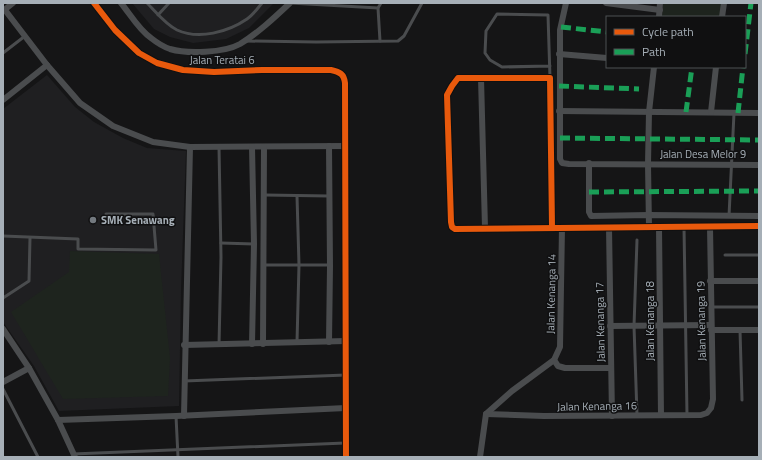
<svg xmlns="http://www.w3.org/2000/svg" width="762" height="460" font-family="'Titillium Web',sans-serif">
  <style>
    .built { fill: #1f1f21 }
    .green { fill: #1e241e }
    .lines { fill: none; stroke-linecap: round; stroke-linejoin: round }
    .lane { stroke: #4a4c4e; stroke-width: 3 }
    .street { stroke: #4a4c4e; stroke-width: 6 }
    .quiet { stroke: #1a9f57; stroke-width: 5; stroke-dasharray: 10 5; stroke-linecap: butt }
    .cycleway-casing { stroke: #101011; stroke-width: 8 }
    .cycleway { stroke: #e8590c; stroke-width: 6 }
    .poi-dot { fill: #73797f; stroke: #101011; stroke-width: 1.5 }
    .labels { text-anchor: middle; stroke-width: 3; stroke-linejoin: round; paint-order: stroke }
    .street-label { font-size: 11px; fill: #a6afb7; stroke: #101011 }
    .poi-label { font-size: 11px; font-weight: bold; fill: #a6afb7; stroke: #101011; text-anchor: start }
  </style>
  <rect width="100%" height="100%" fill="#151516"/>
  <g class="built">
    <polygon points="132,3 274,3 249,28 226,39 193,43 170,37 154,29"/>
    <polygon points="47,75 75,107 94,122 123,138 147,148 186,151 181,290 179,406 59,411 34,366 3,322 3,109"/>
  </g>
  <g class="green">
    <polygon points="663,3 724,3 722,17 662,17"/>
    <polygon points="70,251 159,254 170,358 168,396 63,399 11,312 69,272"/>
  </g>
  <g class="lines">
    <g class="lane">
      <path d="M147,3C156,12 165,24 177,30C199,40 228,32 247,19C253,15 258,8 262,3"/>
      <polyline points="290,3 378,8"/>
      <polyline points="158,15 169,3"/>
      <polyline points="246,41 316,42 398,41 404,36 422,3"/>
      <polyline points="380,41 378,8 381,3"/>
      <polyline points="3,53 25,36"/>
      <polyline points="550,66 502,67 490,60 485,53 486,31 497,14 548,15 550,78"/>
      <polyline points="219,147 221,257 219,345"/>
      <polyline points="265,195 329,196"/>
      <polyline points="729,216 734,113"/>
      <polyline points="684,227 687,415"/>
      <polyline points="3,236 78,239 78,249 156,250 153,214 106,214"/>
      <polyline points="221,243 254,244"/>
      <polyline points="725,255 759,255"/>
      <polyline points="264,265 330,265"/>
      <polyline points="3,298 29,281 30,238"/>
      <polyline points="711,307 759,307"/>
      <polyline points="740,330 742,400"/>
      <polyline points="297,342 299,265 297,196"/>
      <polyline points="184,381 346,375"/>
      <polyline points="3,389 38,457"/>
      <polyline points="637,415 634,326 637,240"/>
      <polyline points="176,416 178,457"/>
      <polyline points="73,454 345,443"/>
    </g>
    <g class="street">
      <path d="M94,3L115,30L139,53L157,63L183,70L214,72L262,70H331C340,72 344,74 345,83L346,457"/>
      <path d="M121,3C130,14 139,30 151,38C156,42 164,47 170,49C187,54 224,53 240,44C258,33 274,18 290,3"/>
      <polyline points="566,3 560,30 560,159 562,163 569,164 759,165"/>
      <polyline points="606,3 660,10"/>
      <polyline points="5,10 47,65 80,103 113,126 153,142 190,147 346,146"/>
      <polyline points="3,11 13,3"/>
      <polyline points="659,17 660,3"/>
      <polyline points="722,17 724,3"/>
      <polyline points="559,54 607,58"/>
      <polyline points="481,78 485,228"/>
      <polyline points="3,100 47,65"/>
      <polyline points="559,111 759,113"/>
      <polyline points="711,112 716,67"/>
      <polyline points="589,163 589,212 591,216 649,215 759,216"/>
      <polyline points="552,227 550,78 458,78 452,86 447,95 451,222 452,227 455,229 759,226"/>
      <polyline points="609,227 612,416"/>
      <polyline points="649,227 648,164 649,112 654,67"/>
      <polyline points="659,227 661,415"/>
      <polyline points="710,281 759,281"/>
      <polyline points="610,326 711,325"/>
      <polyline points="3,329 29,368"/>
      <polyline points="711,330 759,330"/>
      <polyline points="329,342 330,266 329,146"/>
      <polyline points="252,344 254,244 252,147"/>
      <polyline points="263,344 264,147"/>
      <polyline points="184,345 346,341"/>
      <polyline points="554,360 558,366 565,368 611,368"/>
      <polyline points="3,382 29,368 58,420 75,457"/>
      <polyline points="486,414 544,416 701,415 707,413 711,408 713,399 710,227"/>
      <polyline points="184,416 190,147"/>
      <polyline points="58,420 176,416 346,408"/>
      <polyline points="480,457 486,414 512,391 554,360 560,347 562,227"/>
    </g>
    <g class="quiet">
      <polyline points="561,27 607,32"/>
      <polyline points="745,54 751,3"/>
      <polyline points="559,86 639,89"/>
      <polyline points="686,112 692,67"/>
      <polyline points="738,113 743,67"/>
      <polyline points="560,138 759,140"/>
      <polyline points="589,192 759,191"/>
    </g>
    <defs>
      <g id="cycleway">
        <path d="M94,3L115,30L139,53L157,63L183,70L214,72L262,70H331C340,72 344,74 345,83L346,457"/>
        <polyline points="552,227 550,78 458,78 452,86 447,95 451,222 452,227 455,229 759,226"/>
      </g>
    </defs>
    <use href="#cycleway" class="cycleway-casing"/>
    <use href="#cycleway" class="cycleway"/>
  </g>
  <circle class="poi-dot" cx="93" cy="220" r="4"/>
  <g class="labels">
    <g class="street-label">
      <text x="222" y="64">Jalan Teratai 6</text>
      <text x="703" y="158">Jalan Desa Melor 9</text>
      <text transform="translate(551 294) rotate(-89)" y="4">Jalan Kenanga 14</text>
      <text transform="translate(650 321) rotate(-90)" y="4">Jalan Kenanga 18</text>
      <text transform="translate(701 321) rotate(-91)" y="4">Jalan Kenanga 19</text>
      <text transform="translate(600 322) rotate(-91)" y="4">Jalan Kenanga 17</text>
      <text transform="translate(597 406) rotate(-1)" y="4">Jalan Kenanga 16</text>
    </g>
    <g class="poi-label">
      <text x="101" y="224">SMK Senawang</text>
    </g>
  </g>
  <rect width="762" height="460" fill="none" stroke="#a6afb7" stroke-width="8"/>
  <rect x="606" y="16" width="140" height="52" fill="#101011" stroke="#4c5053"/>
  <rect x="614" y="29" width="20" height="6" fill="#e8590c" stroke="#4c5053"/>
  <text x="642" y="36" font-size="12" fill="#a6afb7">Cycle path</text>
  <rect x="614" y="49" width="20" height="6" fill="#1a9f57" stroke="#4c5053"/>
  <text x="642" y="56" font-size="12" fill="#a6afb7">Path</text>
</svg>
